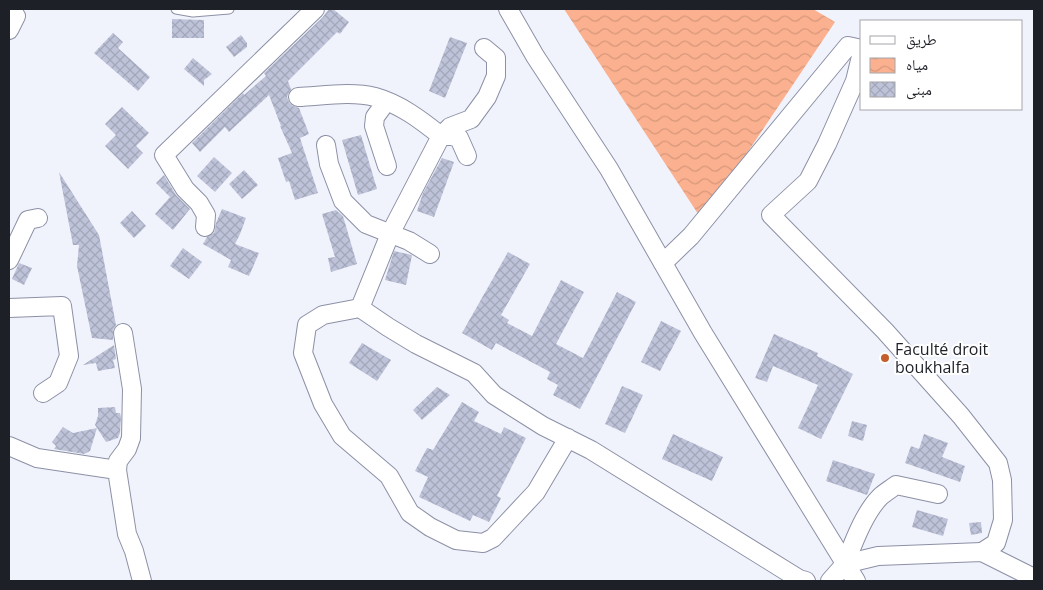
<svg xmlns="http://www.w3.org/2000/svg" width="1043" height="590" font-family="'Open Sans','Noto Naskh Arabic',sans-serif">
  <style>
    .water { fill: url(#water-waves) }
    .building { fill: url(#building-cross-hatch) }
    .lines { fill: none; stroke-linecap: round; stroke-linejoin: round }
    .lane-casing { stroke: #8c90a5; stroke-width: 11 }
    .street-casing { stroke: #8c90a5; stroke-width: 20 }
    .lane { stroke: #fff; stroke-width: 9 }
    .street { stroke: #fff; stroke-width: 18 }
    .poi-dot { fill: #c45f2b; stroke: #fff; stroke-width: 2 }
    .labels { text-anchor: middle; stroke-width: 4; stroke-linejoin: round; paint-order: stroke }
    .poi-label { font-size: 16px; fill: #1e2028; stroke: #fff; text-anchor: start }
  </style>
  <defs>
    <pattern id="water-waves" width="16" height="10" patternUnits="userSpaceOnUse" patternTransform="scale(1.25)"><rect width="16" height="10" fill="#fbb18f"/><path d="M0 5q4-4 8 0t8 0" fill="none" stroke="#d7987b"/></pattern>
    <pattern id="building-cross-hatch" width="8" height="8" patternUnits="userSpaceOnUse" patternTransform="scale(1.25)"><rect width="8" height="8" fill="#bec3d9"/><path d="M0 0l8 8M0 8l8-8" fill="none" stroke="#a3a7ba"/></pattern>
  </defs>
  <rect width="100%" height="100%" fill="#f1f3fc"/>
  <polygon class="water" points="564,9 813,9 835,22 702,220"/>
  <g class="building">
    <polygon points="329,9 333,9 349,22 340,34 337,32 288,81 291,89 287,97 289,102 293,106 299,108 309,134 300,138 318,193 295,200 289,181 286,182 278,158 292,153 280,126 281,126 269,95 229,132 225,127 200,152 192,143 243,93 244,95 266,76 264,73 322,18"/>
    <polygon points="172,19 204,20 204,38 172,38"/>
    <polygon points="113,33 123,42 118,48 150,77 138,91 94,53"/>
    <polygon points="241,35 247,43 247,47 234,57 226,47"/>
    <polygon points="450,37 467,43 445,98 429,91"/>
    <polygon points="193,58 212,74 204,80 204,86 184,69"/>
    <polygon points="122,107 149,133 136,146 143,153 128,169 105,146 116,135 105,124"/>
    <polygon points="361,135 377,189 358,195 342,140"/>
    <polygon points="214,157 232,173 215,192 197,176"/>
    <polygon points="442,158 454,162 434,217 417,211 423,193"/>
    <polygon points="244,170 258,185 242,199 229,184"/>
    <polygon points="59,172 99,235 116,325 113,330 113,340 92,338 77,266 79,245 73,245"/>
    <polygon points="164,175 176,195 190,209 173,230 155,214 170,197 156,183"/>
    <polygon points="222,209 246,218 240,234 235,244 259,253 249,276 228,267 231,260 203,244 207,237 214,233 216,223"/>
    <polygon points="336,210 343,216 357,264 331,272 328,258 335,257 322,214"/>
    <polygon points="132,211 146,226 134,238 120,223"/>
    <polygon points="183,248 202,262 189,279 170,266"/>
    <polygon points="394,251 412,255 406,285 385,280"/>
    <polygon points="508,252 530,264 501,315 509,320 507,323 532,336 561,280 584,292 556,344 583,358 617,292 636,302 580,409 553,395 558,385 547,379 550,372 496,343 492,350 462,333"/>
    <polygon points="19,263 32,268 24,285 12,279"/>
    <polygon points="661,321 681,331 660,371 641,362"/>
    <polygon points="774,334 818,353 817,356 853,374 821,439 798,428 818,385 773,366 767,382 755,378"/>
    <polygon points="362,343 391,360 377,381 349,363"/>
    <polygon points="114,345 116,359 113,360 115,368 98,371 96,363 83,365"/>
    <polygon points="622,386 643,395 625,433 605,424"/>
    <polygon points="437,387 450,395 422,420 413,410"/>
    <polygon points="462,402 479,412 474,421 501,434 504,427 526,438 497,496 501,498 489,522 473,515 470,521 419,497 428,477 415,471 427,448 433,450"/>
    <polygon points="115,407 116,413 120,413 121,417 120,433 118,438 106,442 97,428 90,451 84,454 54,449 56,446 52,442 63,427 73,433 97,428 95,425 98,416 98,408"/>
    <polygon points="852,421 867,425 863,441 848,436"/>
    <polygon points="673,434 723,457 712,481 662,459"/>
    <polygon points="924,434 948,443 942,457 965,466 960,482 905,463 911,446 919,449"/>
    <polygon points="833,460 875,474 867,495 826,481"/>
    <polygon points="917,510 948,519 943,536 912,527"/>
    <polygon points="981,522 982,533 971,535 969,523"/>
  </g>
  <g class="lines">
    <defs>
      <polyline id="lane" points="176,9 193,12 229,9"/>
      <g id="street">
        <polyline points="508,9 535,56 609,169 703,333 856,581"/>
        <polyline points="9,30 16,16"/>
        <polyline points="862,52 855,81 827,144 808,181 771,215 885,331 961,416 998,463 1002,480 1003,520 996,543 982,552"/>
        <path d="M298,97C322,96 351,91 375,97C400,104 421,120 441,136L390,234L360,308"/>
        <polyline points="386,102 375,117 374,126 387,166"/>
        <polyline points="326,145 329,164 343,201 366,224 409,241 430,254"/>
        <polyline points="467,156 459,138 452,136 441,136 450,127 471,119 487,97 496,76 496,58 484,48"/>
        <polyline points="205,227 206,215 199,203 185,189 164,155 315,9"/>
        <polyline points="9,260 28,220 38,218"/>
        <polyline points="663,263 691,236 848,46 862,49"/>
        <polyline points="9,308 62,306 69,356 58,383 43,393"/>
        <polyline points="568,438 536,492 493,538 483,543 456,540 430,527 410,513 389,476 342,436 323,404 303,353 307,325 323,315 360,308 388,327 416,344 474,373 494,395 543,426 591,450 799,579 806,581"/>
        <polyline points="9,446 37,458 117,470 127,534 134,551 142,581"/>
        <polyline points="117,470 118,461 127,449 131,438 132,389 123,333"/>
        <path d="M845,564C853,544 864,513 880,497C884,493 891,489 896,485L938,494"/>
        <polyline points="830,581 845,564 878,556 982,552 1034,578"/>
      </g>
    </defs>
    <use href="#lane" class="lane-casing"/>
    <use href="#street" class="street-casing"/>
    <use href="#lane" class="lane"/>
    <use href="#street" class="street"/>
  </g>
  <circle class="poi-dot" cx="885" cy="358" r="5"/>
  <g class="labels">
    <g class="poi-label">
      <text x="895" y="355">Faculté droit<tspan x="895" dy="18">boukhalfa</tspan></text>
    </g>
  </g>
  <rect width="1043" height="590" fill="none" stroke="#1e2028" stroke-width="20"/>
  <rect x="860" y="20" width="162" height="90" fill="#ffffff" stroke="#a5a6a9"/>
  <rect x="870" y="36" width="25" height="8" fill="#ffffff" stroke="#a5a6a9"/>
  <text x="906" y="45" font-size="15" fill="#1e2028">طريق</text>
  <rect x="870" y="58" width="25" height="15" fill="url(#water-waves)" stroke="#a5a6a9"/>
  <text x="906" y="70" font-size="15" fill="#1e2028">مياه</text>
  <rect x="870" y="82" width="25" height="15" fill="url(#building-cross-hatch)" stroke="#a5a6a9"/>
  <text x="906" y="95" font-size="15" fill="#1e2028">مبنى</text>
</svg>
